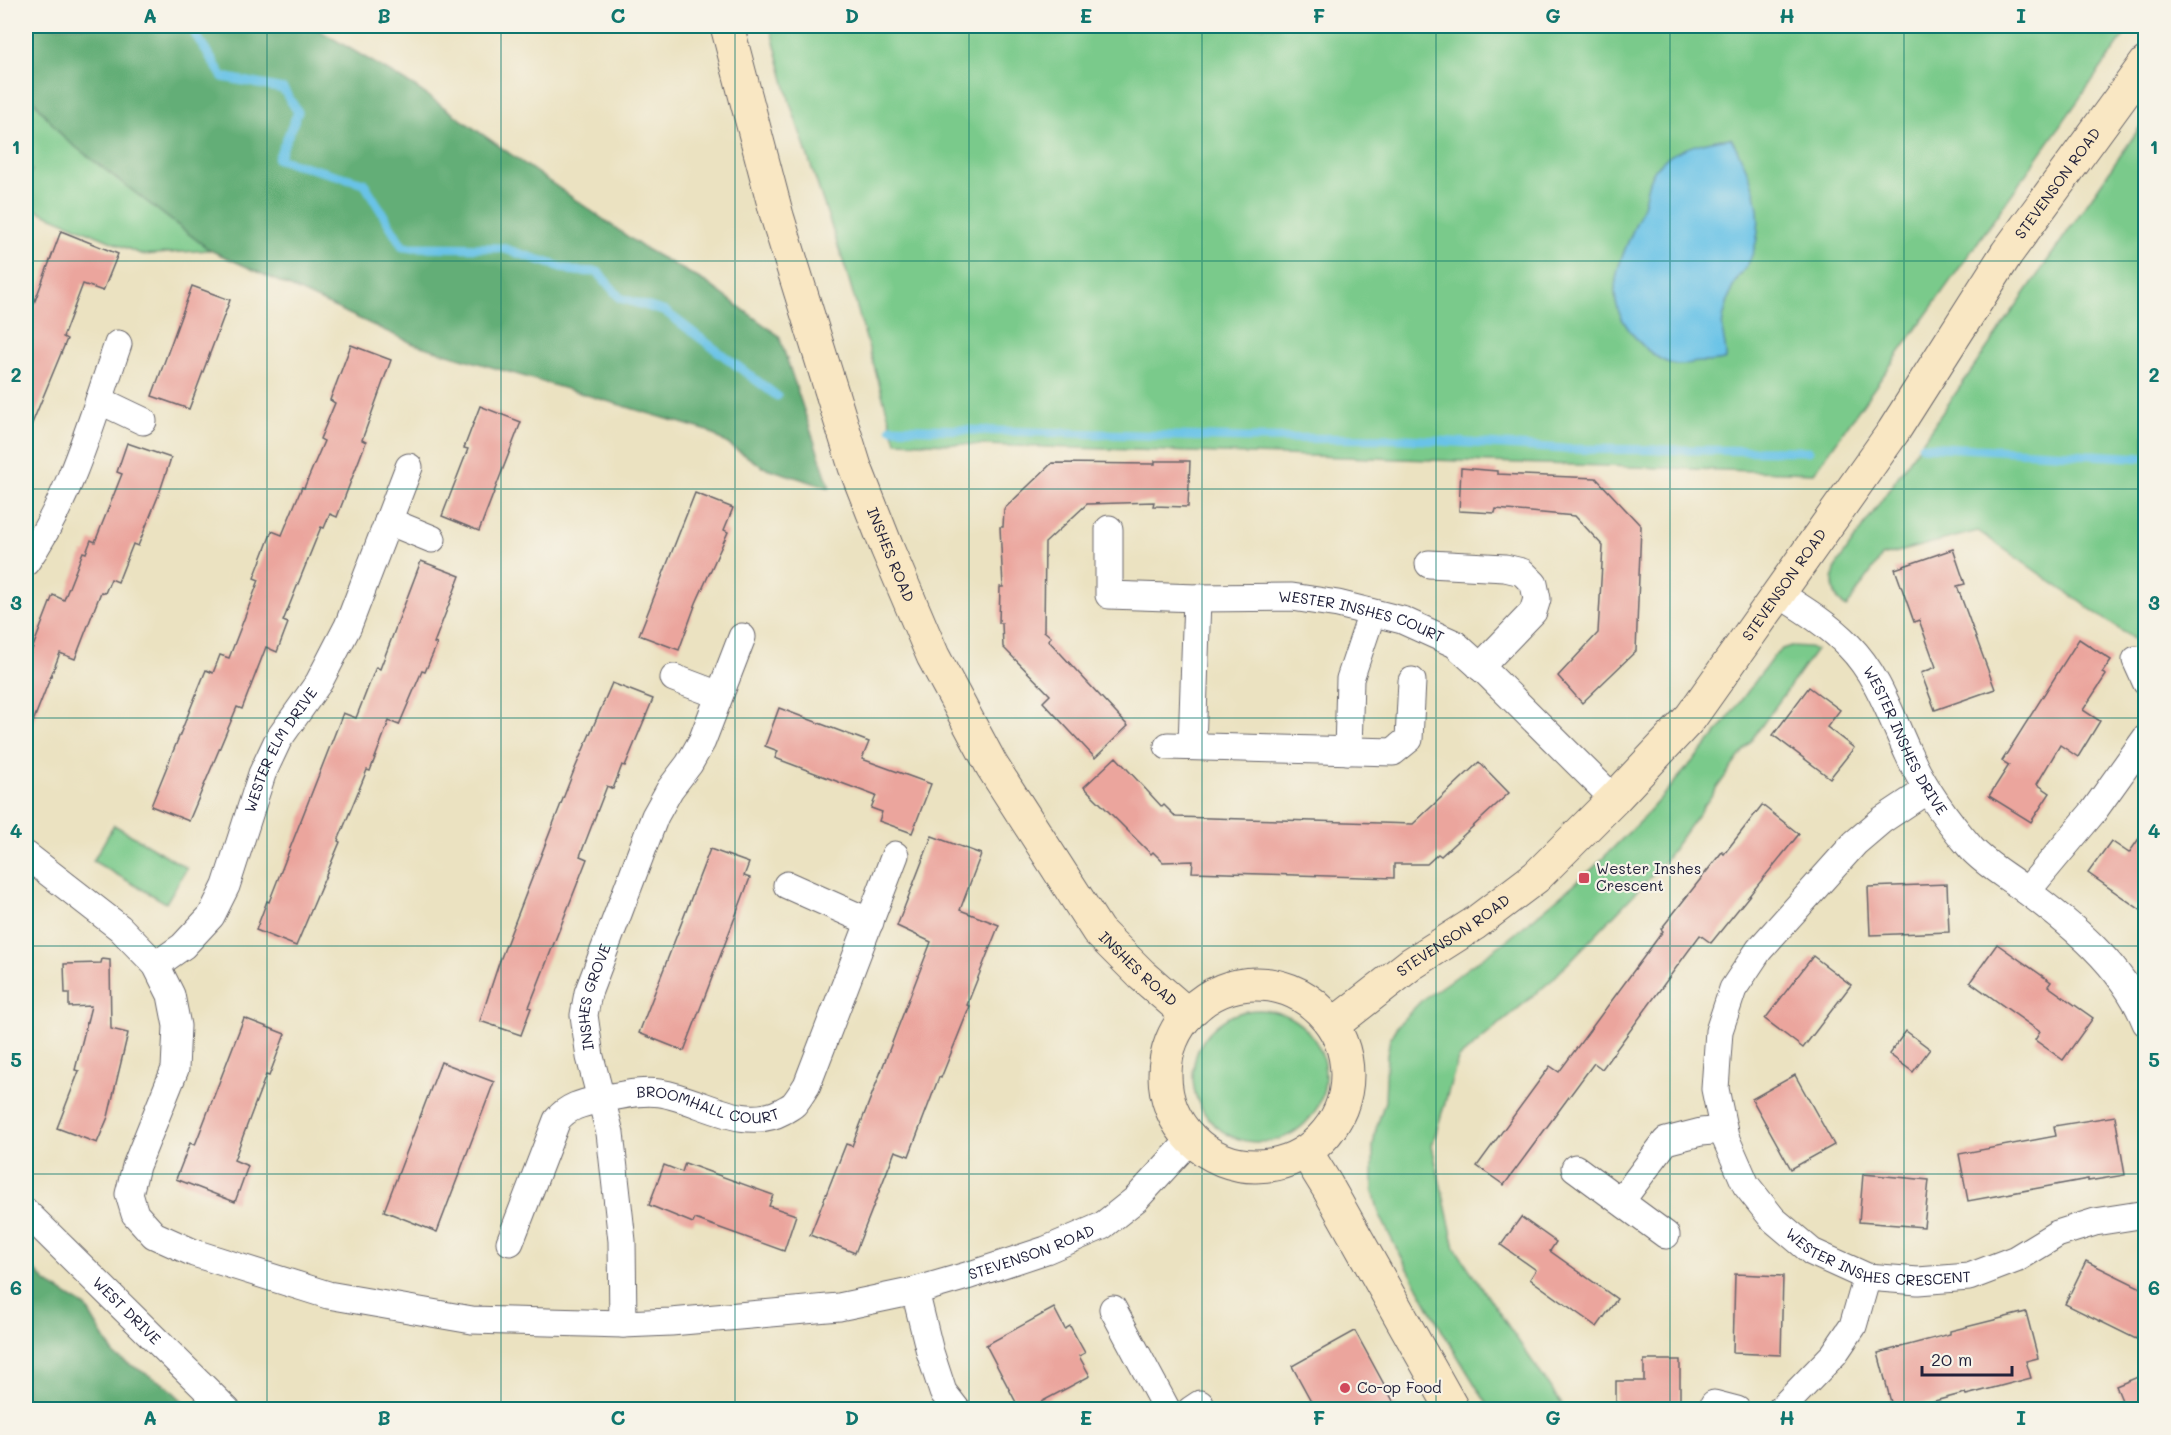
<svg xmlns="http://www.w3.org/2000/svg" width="2171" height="1435" font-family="Mali,sans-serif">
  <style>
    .green { fill: #7aca8b; stroke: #4e7663; stroke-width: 1.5 }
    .forest { fill: #63ae77; stroke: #426859; stroke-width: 1.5 }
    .water { fill: #69c3e7; stroke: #467291; stroke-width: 1.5 }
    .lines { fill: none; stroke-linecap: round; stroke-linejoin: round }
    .stream { stroke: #69c3e7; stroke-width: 9 }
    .building { fill: #eba59d }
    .street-casing { stroke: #68656a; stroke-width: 29 }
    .secondary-casing { stroke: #68656a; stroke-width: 35 }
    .street { stroke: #fff; stroke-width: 27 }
    .secondary { stroke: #f9e7c3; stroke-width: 33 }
    .grid { fill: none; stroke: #0f766e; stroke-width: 1.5; stroke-opacity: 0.55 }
    .poi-dot { fill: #d1495b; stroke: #f7f3e8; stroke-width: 2 }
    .labels { text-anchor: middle; stroke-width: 4.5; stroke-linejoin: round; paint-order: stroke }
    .street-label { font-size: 15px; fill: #22223b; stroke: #f7f3e8 }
    .poi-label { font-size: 15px; fill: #22223b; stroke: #f7f3e8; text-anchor: start }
    .neatline { fill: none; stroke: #0f766e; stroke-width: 2 }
    .grid-label { font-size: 20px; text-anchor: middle; font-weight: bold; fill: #0f766e }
  </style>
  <rect width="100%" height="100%" fill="#f7f3e8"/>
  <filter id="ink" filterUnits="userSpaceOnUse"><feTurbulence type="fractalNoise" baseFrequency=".0167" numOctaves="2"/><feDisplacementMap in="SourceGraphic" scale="12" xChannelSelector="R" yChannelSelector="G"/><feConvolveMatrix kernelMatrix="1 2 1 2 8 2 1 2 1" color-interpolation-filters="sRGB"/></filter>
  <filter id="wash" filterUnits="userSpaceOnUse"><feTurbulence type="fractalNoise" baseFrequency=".008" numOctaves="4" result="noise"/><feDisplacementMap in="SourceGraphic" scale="24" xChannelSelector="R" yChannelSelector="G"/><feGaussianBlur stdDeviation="1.35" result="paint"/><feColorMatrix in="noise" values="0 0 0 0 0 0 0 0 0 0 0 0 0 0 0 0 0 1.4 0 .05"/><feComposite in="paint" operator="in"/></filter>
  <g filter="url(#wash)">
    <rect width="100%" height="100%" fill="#ebe2c1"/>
    <g class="green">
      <polygon points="770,26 2131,26 1814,473 896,442 847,273 790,103"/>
      <polygon points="26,91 64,138 210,250 143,255 26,206 26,184 32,170 26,166"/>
      <path d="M2145,120V647L1978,531L1882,556L1846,608C1832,597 1831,581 1836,566Z"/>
      <polygon points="1791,646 1809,647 1816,650 1660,867 1553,979 1458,1059 1432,1146 1455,1248 1565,1409 1490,1409 1444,1334 1392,1240 1379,1213 1373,1191 1373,1146 1376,1129 1385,1101 1387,1055 1390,1038 1397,1026 1421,1001 1506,941 1592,869 1643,818 1714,737 1774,656 1782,649"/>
      <polygon points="114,825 187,868 166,903 93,861"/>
      <circle cx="1259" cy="1076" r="66"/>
    </g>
    <g class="forest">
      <polygon points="26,26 312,26 415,87 644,248 707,283 779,336 830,488 763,467 708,431 414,344 210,250 64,138 26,91"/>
      <polygon points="26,1260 47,1283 86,1307 115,1356 166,1385 191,1409 26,1409"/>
    </g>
    <path class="water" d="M1731,138C1752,176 1770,217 1750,260C1747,267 1741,273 1737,279C1730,289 1726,307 1723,319C1720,333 1727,345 1726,359C1716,363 1709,361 1699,362C1692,362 1684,366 1677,365C1651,361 1621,327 1616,302C1610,270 1633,235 1643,206C1648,189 1646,179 1659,165C1674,148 1710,140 1731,138Z"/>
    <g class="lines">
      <g class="stream">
        <polyline points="190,26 223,77 283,89 298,112 278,159 364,183 403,247 502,248 573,271 598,272 620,298 666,312 777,396"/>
        <polyline points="891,428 1248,438 1407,439 1566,449 1809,451"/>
        <polyline points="1922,446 2146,458"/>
      </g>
    </g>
    <g id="blocks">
      <g class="building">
        <polygon points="61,231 118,254 103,291 83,284 63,337 67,339 26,438 26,325"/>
        <polygon points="192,286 230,300 189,409 152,396"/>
        <polygon points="351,345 391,360 362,440 366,442 337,517 330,514 324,528 321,527 283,621 288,623 277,652 266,647 242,709 237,707 189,821 151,806 206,670 213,673 220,655 229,658 259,580 254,578 272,531 282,535 302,487 304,488 324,441 320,439 335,403 330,400"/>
        <polygon points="480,406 521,422 479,531 442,516 468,449 464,448"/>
        <polygon points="127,443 171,458 159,494 138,546 133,544 118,582 111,579 105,593 101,592 75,659 60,653 27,737 26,737 26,665 53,595 64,600 83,552 86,553 91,540 95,542 122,474 117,472"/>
        <polygon points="1155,461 1190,461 1188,507 1153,506 1154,502 1087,504 1045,543 1044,631 1051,637 1048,640 1128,726 1095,758 1043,702 1050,695 1003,647 1002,623 999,623 1000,587 1003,587 1000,527 1003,527 1004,509 1052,463 1155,464"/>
        <polygon points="1461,468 1497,471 1497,474 1596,478 1641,526 1636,651 1582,703 1558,676 1598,633 1603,546 1575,516 1496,509 1495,513 1459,511"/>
        <polygon points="695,493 733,508 724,530 728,532 696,603 679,650 639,635"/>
        <polygon points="1953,549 1965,584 1957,586 1995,689 1935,710 1921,673 1936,667 1919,620 1914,622 1895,569"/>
        <polygon points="421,561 460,576 434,643 437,644 425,672 422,671 399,725 389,721 370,771 367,770 338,841 340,842 296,946 256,930 267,901 269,902 343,713 356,718 376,667 380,669"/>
        <polygon points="2079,639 2111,660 2102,673 2106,675 2083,710 2100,721 2078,757 2060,745 2037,784 2050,793 2031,822 1989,796 2009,765 2002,761"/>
        <polygon points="612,683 653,699 625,766 622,765 613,789 607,786 580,856 587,859 529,1007 531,1008 521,1035 480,1021 499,963 573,773"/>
        <polygon points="1809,687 1840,710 1827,727 1854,748 1830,778 1773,735"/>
        <polygon points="779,708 869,742 862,759 931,784 912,833 879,821 882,812 871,808 876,796 775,758 778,751 765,746"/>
        <polygon points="1116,757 1162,807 1164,805 1176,817 1413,824 1479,762 1509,793 1441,856 1438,854 1427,864 1394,864 1394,878 1192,872 1193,861 1163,862 1153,852 1151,854 1084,787"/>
        <polygon points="1762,805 1799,834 1711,943 1700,935 1602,1069 1594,1063 1504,1185 1477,1166 1550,1066 1559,1072 1663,931 1661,929 1722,852 1724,854"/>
        <polygon points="2145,830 2145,913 2088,873 2111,841 2129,853"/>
        <polygon points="932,836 981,854 960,910 999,925 967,1005 970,1006 941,1078 939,1077 909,1156 895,1151 855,1253 810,1235 846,1144 852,1146 931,942 897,926"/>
        <polygon points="710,849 749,863 744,876 750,878 684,1051 639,1033"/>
        <polygon points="1947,884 1949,932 1870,935 1868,887"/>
        <polygon points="1997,944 2051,982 2048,986 2093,1018 2063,1060 2035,1040 2040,1032 1970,982"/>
        <polygon points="1813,956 1851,985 1803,1048 1765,1019"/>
        <polygon points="102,959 110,960 111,1029 128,1033 108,1117 97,1143 57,1128 79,1071 75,1070 91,1006 69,1007 69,993 65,993 64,964 101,963"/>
        <polygon points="244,1018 285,1034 269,1076 266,1075 234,1160 248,1166 235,1202 176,1179 190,1143 195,1145"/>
        <polygon points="1906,1031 1930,1049 1913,1072 1889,1054"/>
        <polygon points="441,1062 494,1082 437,1232 384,1211"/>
        <polygon points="1795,1075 1834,1145 1791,1169 1752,1099"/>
        <polygon points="2115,1116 2125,1175 2088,1181 2088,1179 1968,1201 1959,1154 2056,1136 2054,1126"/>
        <polygon points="685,1163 773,1195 769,1206 796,1215 784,1251 695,1219 693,1223 649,1205 664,1165 682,1172"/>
        <polygon points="1863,1174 1929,1180 1924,1227 1859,1222"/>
        <polygon points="1521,1217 1556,1242 1550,1251 1617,1299 1597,1327 1530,1279 1536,1270 1501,1245"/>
        <polygon points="2086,1261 2145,1290 2145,1319 2136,1339 2065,1304"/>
        <polygon points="1735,1274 1783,1276 1781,1355 1733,1353"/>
        <polygon points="1054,1308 1065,1329 1070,1326 1085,1353 1079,1356 1090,1376 1026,1410 1020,1410 986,1345"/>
        <polygon points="2026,1312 2038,1358 2026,1361 2031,1378 1966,1395 1965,1393 1901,1410 1893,1410 1878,1353 1950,1334 1950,1331"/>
        <polygon points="1355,1331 1398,1410 1316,1410 1292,1366"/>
        <polygon points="1644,1360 1680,1360 1680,1410 1616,1410 1616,1381 1644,1381"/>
        <polygon points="2145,1374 2145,1410 2126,1410 2116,1386"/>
      </g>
    </g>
  </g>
  <g filter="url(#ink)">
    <use href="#blocks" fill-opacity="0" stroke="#68656a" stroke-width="1.5"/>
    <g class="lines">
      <defs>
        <g id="street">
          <polyline points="99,400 143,421"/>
          <polyline points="388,521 432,539"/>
          <path id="s1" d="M1109,529V595L1197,598L1292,597L1338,604L1402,620L1455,644L1487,673L1614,799"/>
          <path d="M26,562C70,500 93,416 118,344"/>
          <polyline points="1429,564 1505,568 1522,572 1534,584 1537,599 1533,612 1480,667"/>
          <path id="s2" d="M1779,594C1803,609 1829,625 1849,646C1878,675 1891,717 1908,753C1923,787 1946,819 1971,848C1984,863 2005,875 2021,887C2070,923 2123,965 2146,1023"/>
          <polyline points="2136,660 2146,682"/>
          <polyline points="674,678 719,695"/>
          <polyline points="1168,746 1393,752 1409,739 1412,681"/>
          <polyline points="1192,746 1197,598"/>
          <polyline points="1348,751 1350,679 1372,613"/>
          <path id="s3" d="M1927,790L1882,820L1855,843L1759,950L1733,989L1719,1031L1715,1089L1725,1137L1746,1185L1773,1219L1812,1252L1867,1277L1918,1281L1969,1277L2016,1259L2057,1234L2095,1222L2146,1214"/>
          <path id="s4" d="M26,855L120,928L156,965L171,995L177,1026L175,1069L136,1166L129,1194L135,1214L154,1235L194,1253L328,1295L472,1320L623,1324L671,1322L839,1307L915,1291L970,1275L1046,1250L1102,1226L1136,1199L1191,1139"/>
          <polyline points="787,885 870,922"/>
          <polyline points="2027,891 2093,812 2146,738"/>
          <path id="s5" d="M156,965L183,946L211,916L226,886L262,774L278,740L319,682L348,626L409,467"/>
          <polyline points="1575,1168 1666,1235"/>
          <polyline points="1621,1201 1666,1141 1701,1132 1723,1130"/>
          <path id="s6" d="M26,1212L227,1410"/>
          <path id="s7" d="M510,1242L557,1120C568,1106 583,1103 601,1099C619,1096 641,1090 660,1093C700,1099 743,1133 783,1111C786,1109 791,1107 794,1104C799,1098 803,1091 807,1085L895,855"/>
          <polyline points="915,1291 930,1352 943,1392 957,1410"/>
          <polyline points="1113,1309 1167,1410"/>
          <path id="s8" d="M623,1324L622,1241L610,1133L590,1057L584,1015L588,993L655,816L670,789L689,764L702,741L742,637"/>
          <polyline points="1714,1404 1737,1410"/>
          <polyline points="1191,1410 1200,1404"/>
          <polyline points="1780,1410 1834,1354 1853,1326 1867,1277"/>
        </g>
        <g id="secondary">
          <path id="s9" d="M727,26L777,216L855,467L887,548L933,656L992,766L1098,931L1142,975L1188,1015"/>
          <circle cx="1256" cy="1075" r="91"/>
          <path id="s10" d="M1333,1025L1411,964L1474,924L1536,877L1614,799L1691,717L1893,432L2007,253L2146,63"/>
          <polyline points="1306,1152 1327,1186 1453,1410"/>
        </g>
      </defs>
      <use href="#street" class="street-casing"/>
      <use href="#secondary" class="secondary-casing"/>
      <use href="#street" class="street"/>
      <use href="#secondary" class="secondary"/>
    </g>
  </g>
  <path class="grid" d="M267,26V1410M501,26V1410M735,26V1410M969,26V1410M1202,26V1410M1436,26V1410M1670,26V1410M1904,26V1410M26,261H2146M26,489H2146M26,718H2146M26,946H2146M26,1174H2146"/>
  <g class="poi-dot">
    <rect x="1578" y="872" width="12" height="12" rx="3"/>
    <circle cx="1345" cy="1388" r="6"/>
  </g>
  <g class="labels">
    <g class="street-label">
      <text dy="5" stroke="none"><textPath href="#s10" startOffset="1122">STEVENSON ROAD</textPath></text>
      <text dy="5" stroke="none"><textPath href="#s9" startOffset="554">INSHES ROAD</textPath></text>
      <text dy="5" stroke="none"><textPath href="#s10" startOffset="636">STEVENSON ROAD</textPath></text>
      <text dy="5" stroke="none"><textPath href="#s1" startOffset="321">WESTER INSHES COURT</textPath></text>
      <text dy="5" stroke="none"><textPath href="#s2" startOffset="198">WESTER INSHES DRIVE</textPath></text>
      <text dy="5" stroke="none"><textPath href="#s5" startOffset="255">WESTER ELM DRIVE</textPath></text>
      <text dy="5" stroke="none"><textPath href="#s10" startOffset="150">STEVENSON ROAD</textPath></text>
      <text dy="5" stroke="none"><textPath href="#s9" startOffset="1040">INSHES ROAD</textPath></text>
      <text dy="5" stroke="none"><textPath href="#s8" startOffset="332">INSHES GROVE</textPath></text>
      <text dy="5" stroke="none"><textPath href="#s7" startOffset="290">BROOMHALL COURT</textPath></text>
      <text dy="5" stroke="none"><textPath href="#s3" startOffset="645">WESTER INSHES CRESCENT</textPath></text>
      <text dy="5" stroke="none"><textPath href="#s4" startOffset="1360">STEVENSON ROAD</textPath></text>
      <text dy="5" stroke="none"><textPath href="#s6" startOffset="141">WEST DRIVE</textPath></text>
    </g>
    <g class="poi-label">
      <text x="1596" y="874">Wester Inshes<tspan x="1596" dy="17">Crescent</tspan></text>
      <text x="1357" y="1393">Co-op Food</text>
    </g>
  </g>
  <rect width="2171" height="1435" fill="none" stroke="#f7f3e8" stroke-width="66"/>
  <path d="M1922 1366v9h90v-9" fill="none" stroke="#22223b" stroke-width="3"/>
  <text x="1931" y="1366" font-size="18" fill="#22223b" stroke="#f7f3e8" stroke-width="4.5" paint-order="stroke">20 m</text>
  <rect x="33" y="33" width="2105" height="1369" class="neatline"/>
  <g class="grid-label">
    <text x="150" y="23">A</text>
    <text x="384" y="23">B</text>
    <text x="618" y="23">C</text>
    <text x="852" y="23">D</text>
    <text x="1086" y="23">E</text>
    <text x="1319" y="23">F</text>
    <text x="1553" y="23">G</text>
    <text x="1787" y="23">H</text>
    <text x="2021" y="23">I</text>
    <text x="16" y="154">1</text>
    <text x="2154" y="154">1</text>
    <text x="16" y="382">2</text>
    <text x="2154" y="382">2</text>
    <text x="16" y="610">3</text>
    <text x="2154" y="610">3</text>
    <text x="16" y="838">4</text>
    <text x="2154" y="838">4</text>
    <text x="16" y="1067">5</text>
    <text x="2154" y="1067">5</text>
    <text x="16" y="1295">6</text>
    <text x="2154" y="1295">6</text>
    <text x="150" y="1425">A</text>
    <text x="384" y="1425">B</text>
    <text x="618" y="1425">C</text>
    <text x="852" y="1425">D</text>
    <text x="1086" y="1425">E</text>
    <text x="1319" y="1425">F</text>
    <text x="1553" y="1425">G</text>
    <text x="1787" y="1425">H</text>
    <text x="2021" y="1425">I</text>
  </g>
</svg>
